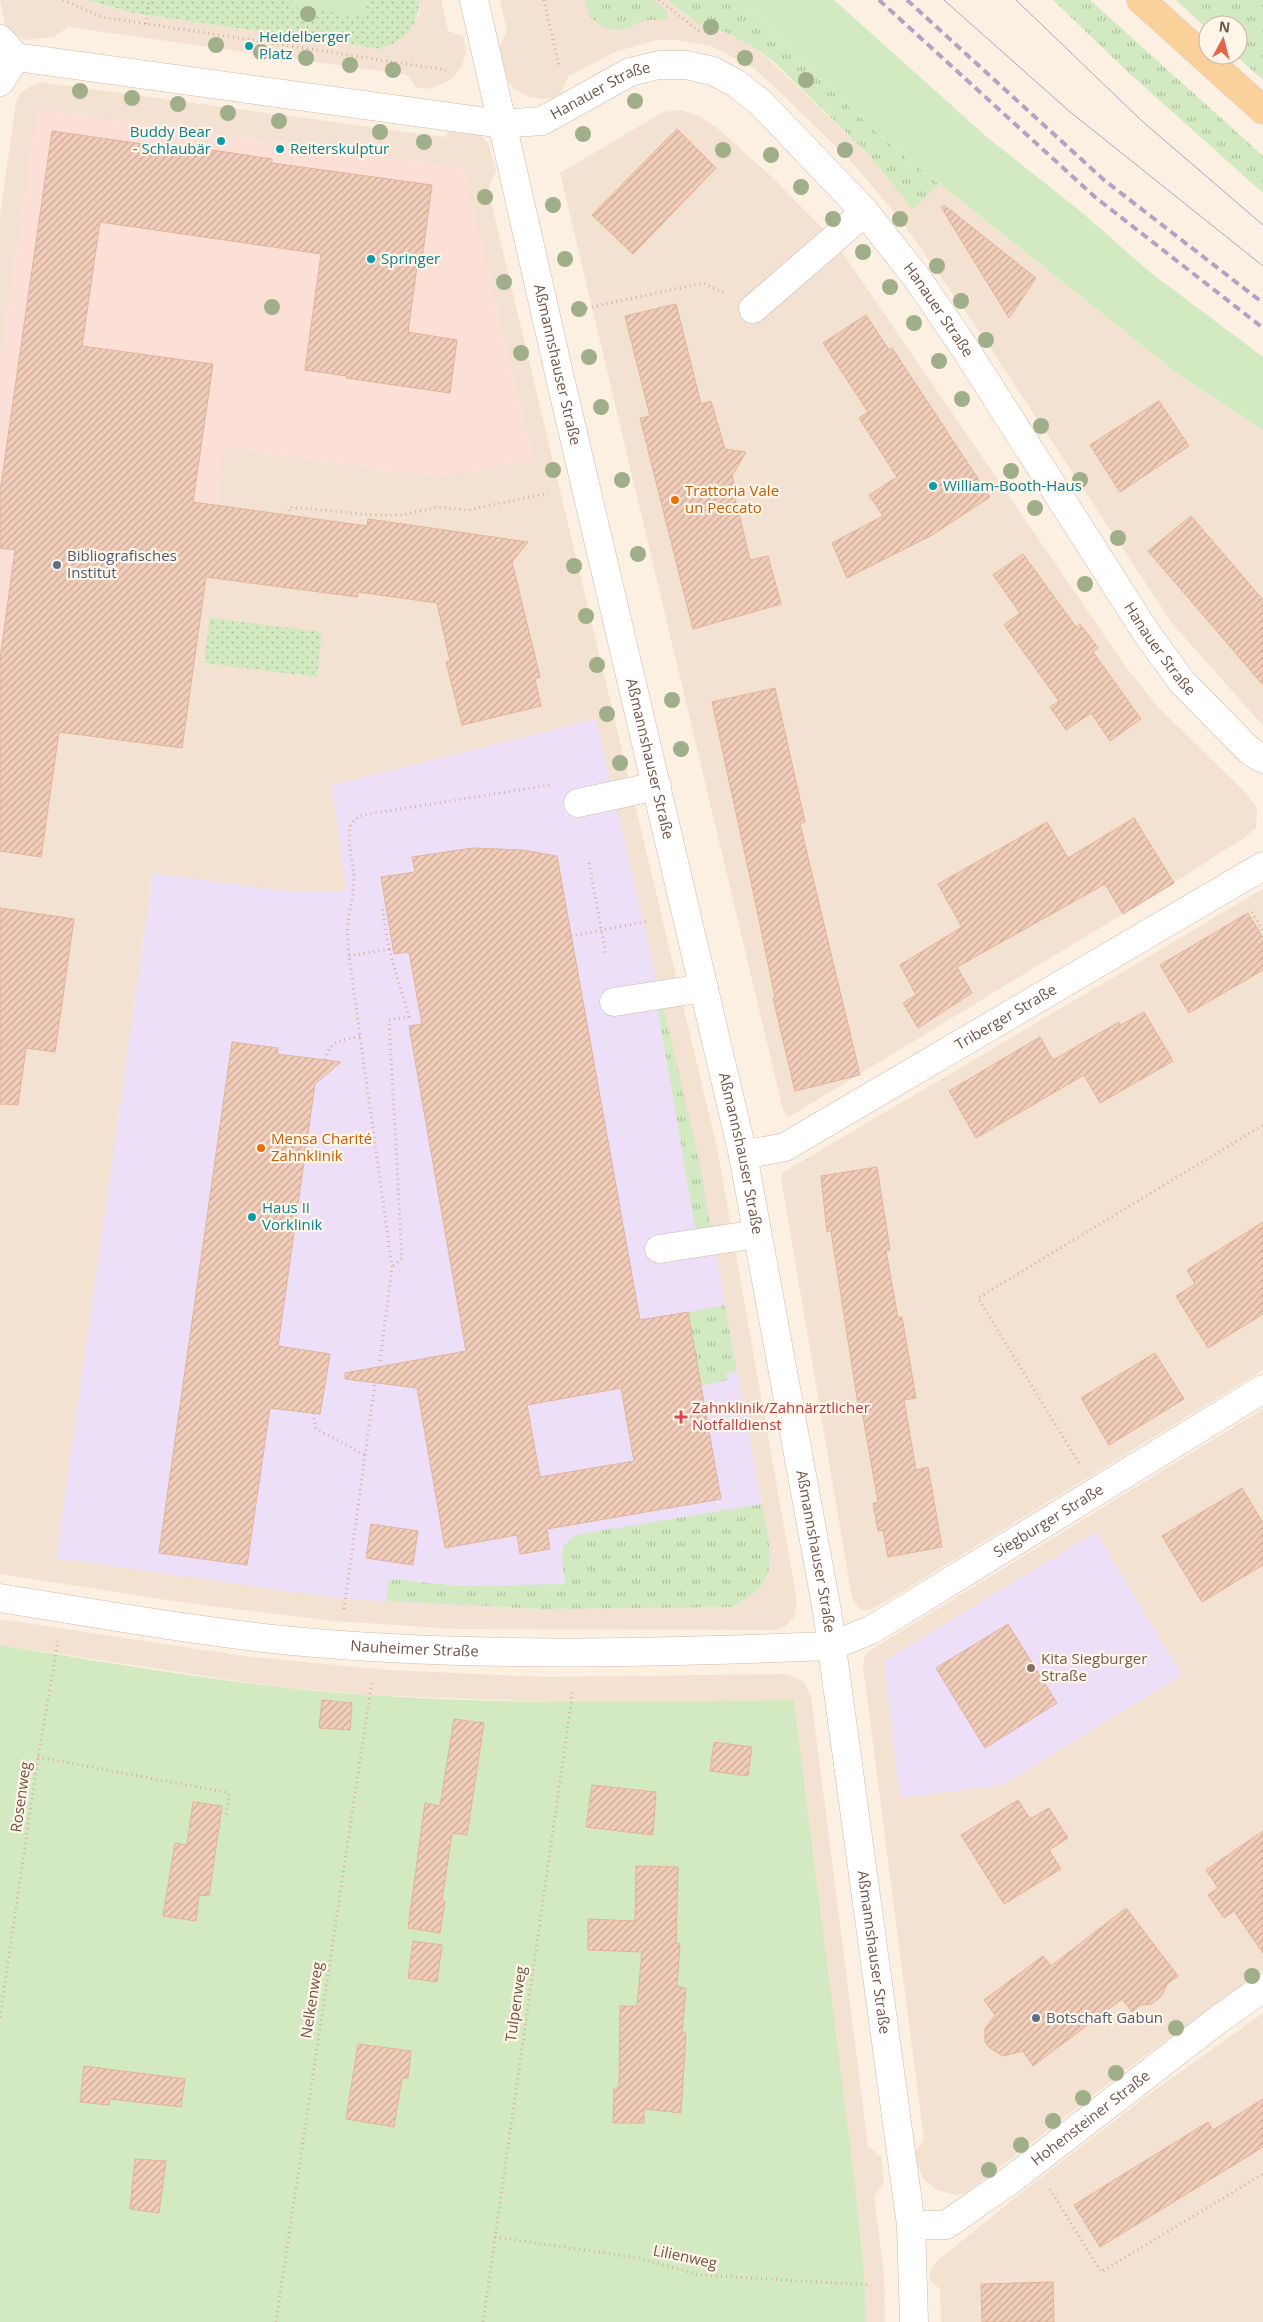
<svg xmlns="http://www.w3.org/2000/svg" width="1263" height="2322" font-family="'Open Sans',sans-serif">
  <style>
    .residential { fill: #f3e2d1; fill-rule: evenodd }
    .commercial { fill: #fcdfd6 }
    .education { fill: #eddff8 }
    .grass { fill: url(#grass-tufts) }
    .park { fill: url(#park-dots) }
    .garden { fill: #d3e9c1 }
    .building { fill: url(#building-hatch); stroke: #e3b39b; fill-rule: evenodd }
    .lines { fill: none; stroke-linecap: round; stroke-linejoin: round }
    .minor-casing { stroke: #cfbaac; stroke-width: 29 }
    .major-casing { stroke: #d8d0cc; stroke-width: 29 }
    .path { stroke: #d5b09e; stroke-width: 3; stroke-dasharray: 1 4; stroke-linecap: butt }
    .minor { stroke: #fff; stroke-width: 28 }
    .major { stroke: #fad19b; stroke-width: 28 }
    .tram { stroke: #b2a2c4; stroke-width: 1 }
    .rail { stroke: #b2a2c4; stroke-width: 4; stroke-dasharray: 8 5; stroke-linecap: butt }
    .tree { fill: #a0ae8a }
    .culture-dot { fill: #0f9aa8; stroke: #fff5e8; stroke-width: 2 }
    .food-dot { fill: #e8710a; stroke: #fff5e8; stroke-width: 2 }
    .service-dot { fill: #5c6f8a; stroke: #fff5e8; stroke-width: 2 }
    .health-dot { fill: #e0444e; stroke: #fff5e8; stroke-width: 2 }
    .education-dot { fill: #8d6e63; stroke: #fff5e8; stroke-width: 2 }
    .labels { text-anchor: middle; stroke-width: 4.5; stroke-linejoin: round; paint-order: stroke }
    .culture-label { font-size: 15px; fill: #0d838f; stroke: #fff5e8; text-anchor: start }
    .street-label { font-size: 15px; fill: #735649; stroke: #fff5e8 }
    .food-label { font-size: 15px; fill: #c56008; stroke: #fff5e8; text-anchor: start }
    .service-label { font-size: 15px; fill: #4e5e75; stroke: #fff5e8; text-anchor: start }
    .health-label { font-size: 15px; fill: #be3a42; stroke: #fff5e8; text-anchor: start }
    .education-label { font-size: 15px; fill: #785e54; stroke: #fff5e8; text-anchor: start }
  </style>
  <defs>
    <pattern id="grass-tufts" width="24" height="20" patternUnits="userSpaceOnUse" patternTransform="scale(1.25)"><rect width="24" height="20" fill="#d3e9c1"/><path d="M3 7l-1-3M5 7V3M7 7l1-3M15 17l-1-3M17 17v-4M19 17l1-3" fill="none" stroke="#b0c09f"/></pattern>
    <pattern id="park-dots" width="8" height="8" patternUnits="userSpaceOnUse" patternTransform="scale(1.25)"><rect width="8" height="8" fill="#d3e9c1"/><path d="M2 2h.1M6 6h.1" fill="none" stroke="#b0c09f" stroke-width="1.8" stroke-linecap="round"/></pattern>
    <pattern id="building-hatch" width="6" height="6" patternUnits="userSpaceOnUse" patternTransform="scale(1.25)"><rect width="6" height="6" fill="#f1cdba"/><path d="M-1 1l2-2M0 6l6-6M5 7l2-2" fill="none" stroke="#c8a999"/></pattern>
  </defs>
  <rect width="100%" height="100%" fill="#fcf0e2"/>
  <g class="residential">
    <polygon points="0,0 86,0 133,13 380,49 419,16 420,0 441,0 448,31 463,36 466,52 462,66 453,78 436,87 425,89 416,87 408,75 68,27 54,37 24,40 6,30"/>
    <polygon points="500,0 668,0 698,24 725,32 760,51 870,156 913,209 939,184 1179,375 1263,430 1263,726 1172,623 977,328 900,219 848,158 767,80 753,68 711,46 675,40 656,40 615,52 569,76 560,94 554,98 542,99 528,97 513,88 504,75 499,48 507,31"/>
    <path d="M40,82L444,137L451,129L472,131L480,135L488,143L496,171L488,189L718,1152L797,1601L794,1617L784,1627L776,1630L456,1629L334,1621L193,1604L0,1574V723L224,447L407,473L447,476L532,457L463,169L37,109L0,363V215L16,103L19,95L26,89ZM596,719L722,1289L771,1554L730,1607L542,1609L343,1599L57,1558L153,873L263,888L300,892L347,891L469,752Z"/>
    <polygon points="681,110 699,116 716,127 773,178 833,239 1126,667 1156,705 1247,794 1257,809 1256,828 1245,837 1174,883 789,1117 783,1110 560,173 663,112"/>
    <polygon points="1263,889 1263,1370 880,1605 869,1610 860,1609 852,1598 781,1178 782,1173"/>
    <polygon points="1263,1409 1263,1971 1139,2060 966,2193 957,2195 936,2190 923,2178 916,2161 916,2150 924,2140 863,1666 864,1658 869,1651"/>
    <polygon points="0,1619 243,1656 388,1670 545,1677 787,1674 803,1681 811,1696 868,2146 881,2157 884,2182 874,2196 884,2274 885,2322 866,2322 865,2285 856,2191 794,1700 577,1703 369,1695 278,1687 0,1645"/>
    <polygon points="1263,2013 1263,2322 941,2322 940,2289 929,2280 931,2268 937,2261 1021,2193 1144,2098"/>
  </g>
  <polygon class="commercial" points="37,109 463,169 532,458 447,476 407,473 224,447 212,542 0,723 0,363"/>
  <g class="education">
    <polygon points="596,719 699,1161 771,1554 771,1565 762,1586 743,1602 730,1607 542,1609 454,1605 343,1599 56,1558 153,873 263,888 300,892 346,891 332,785"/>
    <polygon points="1096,1532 1182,1675 1002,1785 900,1798 884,1661"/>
  </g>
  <g class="grass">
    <path d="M585,0H653L667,11L668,16L666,19C661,20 656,20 650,20C641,21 633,27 624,29C604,33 587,20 585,0Z"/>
    <polygon points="668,0 737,0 887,142 939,184 913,209 870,156 772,60 760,51 725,32 698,24"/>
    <polygon points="1053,0 1090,0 1263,156 1263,193 1130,74"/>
    <polygon points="1176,0 1263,0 1263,80 1235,55 1238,55 1238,25 1208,25 1208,30"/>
    <polygon points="657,1005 663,1005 699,1160 711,1229 696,1231"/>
    <polygon points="725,1305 737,1372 726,1373 727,1380 701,1386 688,1312"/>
    <path d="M762,1504C770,1553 785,1583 730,1607L542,1609L386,1601L389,1579L461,1586L565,1584C564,1561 553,1545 580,1534Z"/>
  </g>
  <g class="park">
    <path d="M86,0H420C417,28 406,40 380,49L133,13Z"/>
    <polygon points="210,618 322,632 317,677 204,663"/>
  </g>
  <g class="garden">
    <polygon points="292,0 367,0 365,16 291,7"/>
    <polygon points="737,0 834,0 988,138 1079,210 1151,273 1263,357 1263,430 1179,375 887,142"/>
    <path d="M0,1645C121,1665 247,1687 369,1695C511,1705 652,1702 794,1700L856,2191L865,2285L866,2322H0Z"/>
  </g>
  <g class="building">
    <polygon points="677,129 716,168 633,254 592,215"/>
    <polygon points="52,131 212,154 212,150 272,159 272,163 432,185 421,267 417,267 408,332 457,340 450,393 346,378 347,376 305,370 321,254 100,222 82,346 213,364 193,502 367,526 368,519 528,542 512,562 540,677 535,679 541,706 462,725 446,662 450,661 437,603 358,592 357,597 206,577 182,748 59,732 41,857 0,851 0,659 15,550 0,548 0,492"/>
    <polygon points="944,205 1036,278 1009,318 941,207"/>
    <polygon points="676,304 701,404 711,401 725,449 746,452 732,476 737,496 735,497 750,560 768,556 781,604 693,629 640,418 650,416 625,316"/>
    <polygon points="866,315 889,350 892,348 990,497 932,535 847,578 832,543 883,516 869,495 897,477 859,418 868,412 823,343"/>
    <polygon points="1159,401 1189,446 1120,492 1090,445"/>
    <polygon points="1191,516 1263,600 1263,685 1148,551"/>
    <polygon points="1023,554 1076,627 1080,624 1090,637 1098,648 1093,652 1141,719 1110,741 1091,713 1066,730 1050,707 1059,701 1004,625 1020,613 993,575"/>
    <polygon points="775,688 805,822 800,824 860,1075 795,1091 773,998 775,998 756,905 712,702"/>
    <polygon points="1134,818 1174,883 1123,914 1105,884 957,967 972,993 918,1028 903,1003 916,995 900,965 962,927 938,884 1047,822 1068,858"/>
    <path d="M473,848L522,850L557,856L640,1320L688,1312L721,1499L547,1529L550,1549L520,1554L517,1535L445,1548L417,1388L345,1379V1373L466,1351L409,1026L422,1024L409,952L394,954L381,877L415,872L412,857ZM621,1388L634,1461L540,1477L527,1405Z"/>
    <polygon points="0,908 74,919 55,1052 26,1048 18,1105 0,1104"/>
    <polygon points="1248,913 1263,938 1263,970 1189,1013 1160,965"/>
    <polygon points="1144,1012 1173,1061 1100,1103 1084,1075 976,1138 949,1091 1040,1037 1053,1060 1119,1022 1121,1025"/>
    <polygon points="232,1042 278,1048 277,1054 341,1062 315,1084 278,1346 330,1354 320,1414 270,1408 247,1565 159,1553"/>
    <polygon points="877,1167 890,1250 886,1251 898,1318 902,1317 916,1398 904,1400 916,1470 928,1467 942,1547 888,1557 883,1530 878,1531 873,1503 878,1502 862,1411 859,1411 831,1231 827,1232 821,1176"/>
    <polygon points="1263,1222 1263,1314 1208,1348 1176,1296 1195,1284 1187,1270"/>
    <polygon points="1155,1353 1184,1399 1109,1445 1081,1398"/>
    <polygon points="1242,1488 1263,1523 1263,1565 1202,1602 1162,1536"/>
    <polygon points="371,1524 418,1531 413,1565 366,1558"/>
    <polygon points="1008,1624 1057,1703 985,1748 936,1668"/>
    <polygon points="322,1700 352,1703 350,1730 319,1728"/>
    <polygon points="454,1719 484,1723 467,1835 452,1833 442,1900 445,1901 440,1933 408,1928 425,1803 440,1806"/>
    <polygon points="714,1742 752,1747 748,1776 710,1771"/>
    <polygon points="592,1785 656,1792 653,1835 586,1827"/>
    <polygon points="1018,1800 1030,1819 1049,1808 1068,1838 1049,1850 1061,1869 1004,1904 961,1835"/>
    <polygon points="193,1802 222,1806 209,1896 199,1895 196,1921 163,1916 175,1843 187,1845"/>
    <polygon points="1263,1831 1263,1953 1234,1911 1224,1918 1208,1895 1218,1888 1206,1870"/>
    <polygon points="636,1866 678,1867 676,1943 680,1944 677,1987 686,1988 682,2032 686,2033 681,2113 644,2109 644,2123 613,2123 614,2088 619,2088 620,2006 637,2006 642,1952 588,1950 588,1919 635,1921"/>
    <polygon points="1126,1908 1178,1976 1167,1984 1162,1995 1152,2004 1140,2005 1132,2012 1122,1999 1033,2066 1023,2051 1003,2056 990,2048 985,2042 985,2029 995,2015 984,2000 1043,1956 1051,1966"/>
    <polygon points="413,1941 442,1945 437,1982 408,1978"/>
    <polygon points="358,2044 411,2051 408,2078 402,2078 394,2127 346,2119"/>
    <polygon points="84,2066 185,2079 181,2107 110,2099 109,2105 80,2102"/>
    <polygon points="1263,2099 1263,2147 1100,2247 1074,2205 1208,2122 1213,2130"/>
    <polygon points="135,2159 166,2161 159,2213 130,2209"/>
    <polygon points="1053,2282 1054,2322 982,2322 981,2284"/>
  </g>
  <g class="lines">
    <defs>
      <g id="minor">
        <path id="s1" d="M474,0L561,382L743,1155L827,1611L911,2225L914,2322"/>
        <path id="s2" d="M0,39L16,57L502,124L542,121L630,72L659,65H686L713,71L737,84L761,103L865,212L917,278L966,350L1147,634L1182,682L1251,752L1263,759"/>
        <polyline points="0,82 16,57"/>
        <polyline points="753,309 865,212"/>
        <polyline points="578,803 657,786"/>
        <polyline points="614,1002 704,988"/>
        <path id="s3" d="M743,1155L785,1147L1263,866"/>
        <polyline points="659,1249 757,1234"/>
        <path id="s4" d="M0,1598C94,1613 188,1630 282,1640C464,1658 649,1653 831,1646L871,1630L1263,1389"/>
        <path id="s5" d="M911,2225H946L1012,2179L1219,2019L1263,1988"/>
      </g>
      <polyline id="major" points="1141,0 1263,110"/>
    </defs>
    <use href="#minor" class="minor-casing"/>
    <use href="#major" class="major-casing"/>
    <g class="path">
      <polyline points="63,0 102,17 446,70"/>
      <polyline points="544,0 559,67"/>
      <polyline points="659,0 700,32"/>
      <polyline points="146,24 149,0"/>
      <polyline points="587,308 703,283 724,293"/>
      <polyline points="289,511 290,507 372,515 403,515 437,507 468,510 548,493"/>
      <polyline points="589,863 606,956"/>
      <polyline points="1252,912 1263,931"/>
      <polyline points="566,937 649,921"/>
      <polyline points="389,949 409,1017 389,1020 402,1258 392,1267"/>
      <polyline points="349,956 389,949 382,907"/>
      <path d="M325,1060C330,1039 342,1041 360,1036"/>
      <polyline points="380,1361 392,1267 349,956 347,927 353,894 354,875 349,841 350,826 355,819 363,815 550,785"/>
      <polyline points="313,1413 316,1429 365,1455"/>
      <polyline points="1079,1463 978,1298 1263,1125"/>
      <polyline points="344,1609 375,1383"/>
      <polyline points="38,1757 229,1793 226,1816"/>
      <polyline points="0,2017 38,1757 58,1641"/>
      <polyline points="1050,2189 1101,2272 1263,2174"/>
      <polyline points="495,2237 639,2258 699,2275 871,2285"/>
      <polyline points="276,2322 372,1681"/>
      <polyline points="483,2322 573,1690"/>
    </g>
    <use href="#minor" class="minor"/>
    <use href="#major" class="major"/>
    <g class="tram">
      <polyline points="944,0 1069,111 1263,266"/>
      <polyline points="1016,0 1142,121 1263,225"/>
    </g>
    <g class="rail">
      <polyline points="879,0 1095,197 1263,328"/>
      <polyline points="907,0 1104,180 1263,303"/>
    </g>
  </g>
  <g class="tree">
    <circle cx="308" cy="14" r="8"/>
    <circle cx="711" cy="27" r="8"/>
    <circle cx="216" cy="45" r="8"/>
    <circle cx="261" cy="52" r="8"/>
    <circle cx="306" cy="58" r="8"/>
    <circle cx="745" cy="58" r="8"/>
    <circle cx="350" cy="65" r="8"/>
    <circle cx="393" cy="70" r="8"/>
    <circle cx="806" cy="80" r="8"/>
    <circle cx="80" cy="91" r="8"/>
    <circle cx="132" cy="98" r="8"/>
    <circle cx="635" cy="101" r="8"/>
    <circle cx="178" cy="104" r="8"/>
    <circle cx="228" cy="113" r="8"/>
    <circle cx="279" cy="121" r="8"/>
    <circle cx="380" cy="132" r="8"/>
    <circle cx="583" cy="134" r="8"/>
    <circle cx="424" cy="142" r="8"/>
    <circle cx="723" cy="150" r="8"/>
    <circle cx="845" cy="150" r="8"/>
    <circle cx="771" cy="155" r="8"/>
    <circle cx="801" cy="187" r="8"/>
    <circle cx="485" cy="197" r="8"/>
    <circle cx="553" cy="205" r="8"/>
    <circle cx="833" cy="219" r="8"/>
    <circle cx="900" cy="219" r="8"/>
    <circle cx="863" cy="252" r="8"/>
    <circle cx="565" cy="259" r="8"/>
    <circle cx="937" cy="266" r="8"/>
    <circle cx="504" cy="282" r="8"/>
    <circle cx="890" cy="287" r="8"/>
    <circle cx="961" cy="301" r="8"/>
    <circle cx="272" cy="307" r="8"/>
    <circle cx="579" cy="309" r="8"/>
    <circle cx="914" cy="323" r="8"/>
    <circle cx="986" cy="340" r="8"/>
    <circle cx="521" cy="353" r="8"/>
    <circle cx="589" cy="357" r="8"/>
    <circle cx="939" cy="361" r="8"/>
    <circle cx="962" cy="399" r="8"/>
    <circle cx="601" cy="407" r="8"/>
    <circle cx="1041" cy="426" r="8"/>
    <circle cx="553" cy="470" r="8"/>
    <circle cx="1011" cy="471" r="8"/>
    <circle cx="622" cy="480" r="8"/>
    <circle cx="1080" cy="480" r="8"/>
    <circle cx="1035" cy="508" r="8"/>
    <circle cx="1118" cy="538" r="8"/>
    <circle cx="638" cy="554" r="8"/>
    <circle cx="574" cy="566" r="8"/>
    <circle cx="1085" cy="584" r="8"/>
    <circle cx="586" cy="616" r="8"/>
    <circle cx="597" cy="665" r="8"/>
    <circle cx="672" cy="700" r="8"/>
    <circle cx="607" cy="714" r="8"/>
    <circle cx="681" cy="749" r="8"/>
    <circle cx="620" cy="763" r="8"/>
    <circle cx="1252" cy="1976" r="8"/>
    <circle cx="1176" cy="2028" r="8"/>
    <circle cx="1116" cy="2073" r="8"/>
    <circle cx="1083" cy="2098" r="8"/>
    <circle cx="1053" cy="2121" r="8"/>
    <circle cx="1021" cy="2145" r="8"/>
    <circle cx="989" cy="2170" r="8"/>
  </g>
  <g class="culture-dot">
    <circle cx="249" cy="46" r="5"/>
    <circle cx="221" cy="141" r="5"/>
    <circle cx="280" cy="149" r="5"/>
    <circle cx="371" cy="259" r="5"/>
    <circle cx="933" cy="486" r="5"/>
    <circle cx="252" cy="1217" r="5"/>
  </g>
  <g class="food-dot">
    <circle cx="675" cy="500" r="5"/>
    <circle cx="261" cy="1148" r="5"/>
  </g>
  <g class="service-dot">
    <circle cx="57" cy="565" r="5"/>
    <circle cx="1036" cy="2018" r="5"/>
  </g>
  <path class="health-dot" d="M678.5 1409.5h5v5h5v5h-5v5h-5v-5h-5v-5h5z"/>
  <circle class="education-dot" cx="1031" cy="1668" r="5"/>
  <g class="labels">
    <g class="culture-label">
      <text x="259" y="42">Heidelberger<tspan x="259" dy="17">Platz</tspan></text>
      <text x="211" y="137" text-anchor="end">Buddy Bear<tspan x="211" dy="17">- Schlaubär</tspan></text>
      <text x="290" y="154">Reiterskulptur</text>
      <text x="381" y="264">Springer</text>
      <text x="943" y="491">William-Booth-Haus</text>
      <text x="262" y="1213">Haus II<tspan x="262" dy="17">Vorklinik</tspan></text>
    </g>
    <g class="street-label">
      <text dy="5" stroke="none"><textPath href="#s2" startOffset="621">Hanauer Straße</textPath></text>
      <text dy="5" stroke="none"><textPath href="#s2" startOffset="1071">Hanauer Straße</textPath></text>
      <text dy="5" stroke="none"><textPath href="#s1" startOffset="374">Aßmannshauser Straße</textPath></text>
      <text dy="5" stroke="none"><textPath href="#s2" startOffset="1476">Hanauer Straße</textPath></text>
      <text dy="5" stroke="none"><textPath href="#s1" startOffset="779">Aßmannshauser Straße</textPath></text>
      <text dy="5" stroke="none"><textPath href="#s3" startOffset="299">Triberger Straße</textPath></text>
      <text dy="5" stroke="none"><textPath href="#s1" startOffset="1184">Aßmannshauser Straße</textPath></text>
      <text dy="5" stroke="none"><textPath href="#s4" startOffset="1086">Siegburger Straße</textPath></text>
      <text dy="5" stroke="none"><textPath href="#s1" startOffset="1589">Aßmannshauser Straße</textPath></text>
      <text dy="5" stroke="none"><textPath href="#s4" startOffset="418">Nauheimer Straße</textPath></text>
      <text transform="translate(21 1797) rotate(-82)" y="5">Rosenweg</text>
      <text dy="5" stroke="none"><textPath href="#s1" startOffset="1994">Aßmannshauser Straße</textPath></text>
      <text transform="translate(312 2000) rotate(-81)" y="5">Nelkenweg</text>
      <text transform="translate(516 2004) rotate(-82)" y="5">Tulpenweg</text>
      <text dy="5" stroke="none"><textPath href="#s5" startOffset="215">Hohensteiner Straße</textPath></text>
      <text transform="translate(685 2257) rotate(12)" y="5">Lilienweg</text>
    </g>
    <g class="food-label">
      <text x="685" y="496">Trattoria Vale<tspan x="685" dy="17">un Peccato</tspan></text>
      <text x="271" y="1144">Mensa Charité<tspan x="271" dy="17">Zahnklinik</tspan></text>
    </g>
    <g class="service-label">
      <text x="67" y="561">Bibliografisches<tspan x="67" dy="17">Institut</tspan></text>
      <text x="1046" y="2023">Botschaft Gabun</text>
    </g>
    <g class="health-label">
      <text x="692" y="1413">Zahnklinik/Zahnärztlicher<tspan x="692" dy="17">Notfalldienst</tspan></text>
    </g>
    <g class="education-label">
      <text x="1041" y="1664">Kita Siegburger<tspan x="1041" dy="17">Straße</tspan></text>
    </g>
  </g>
  <g transform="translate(1223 40) rotate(7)"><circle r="24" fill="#fff5e8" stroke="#c7b5a8"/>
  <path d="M0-4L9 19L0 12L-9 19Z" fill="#e46349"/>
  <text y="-8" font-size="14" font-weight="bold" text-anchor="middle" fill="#735649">N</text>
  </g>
</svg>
